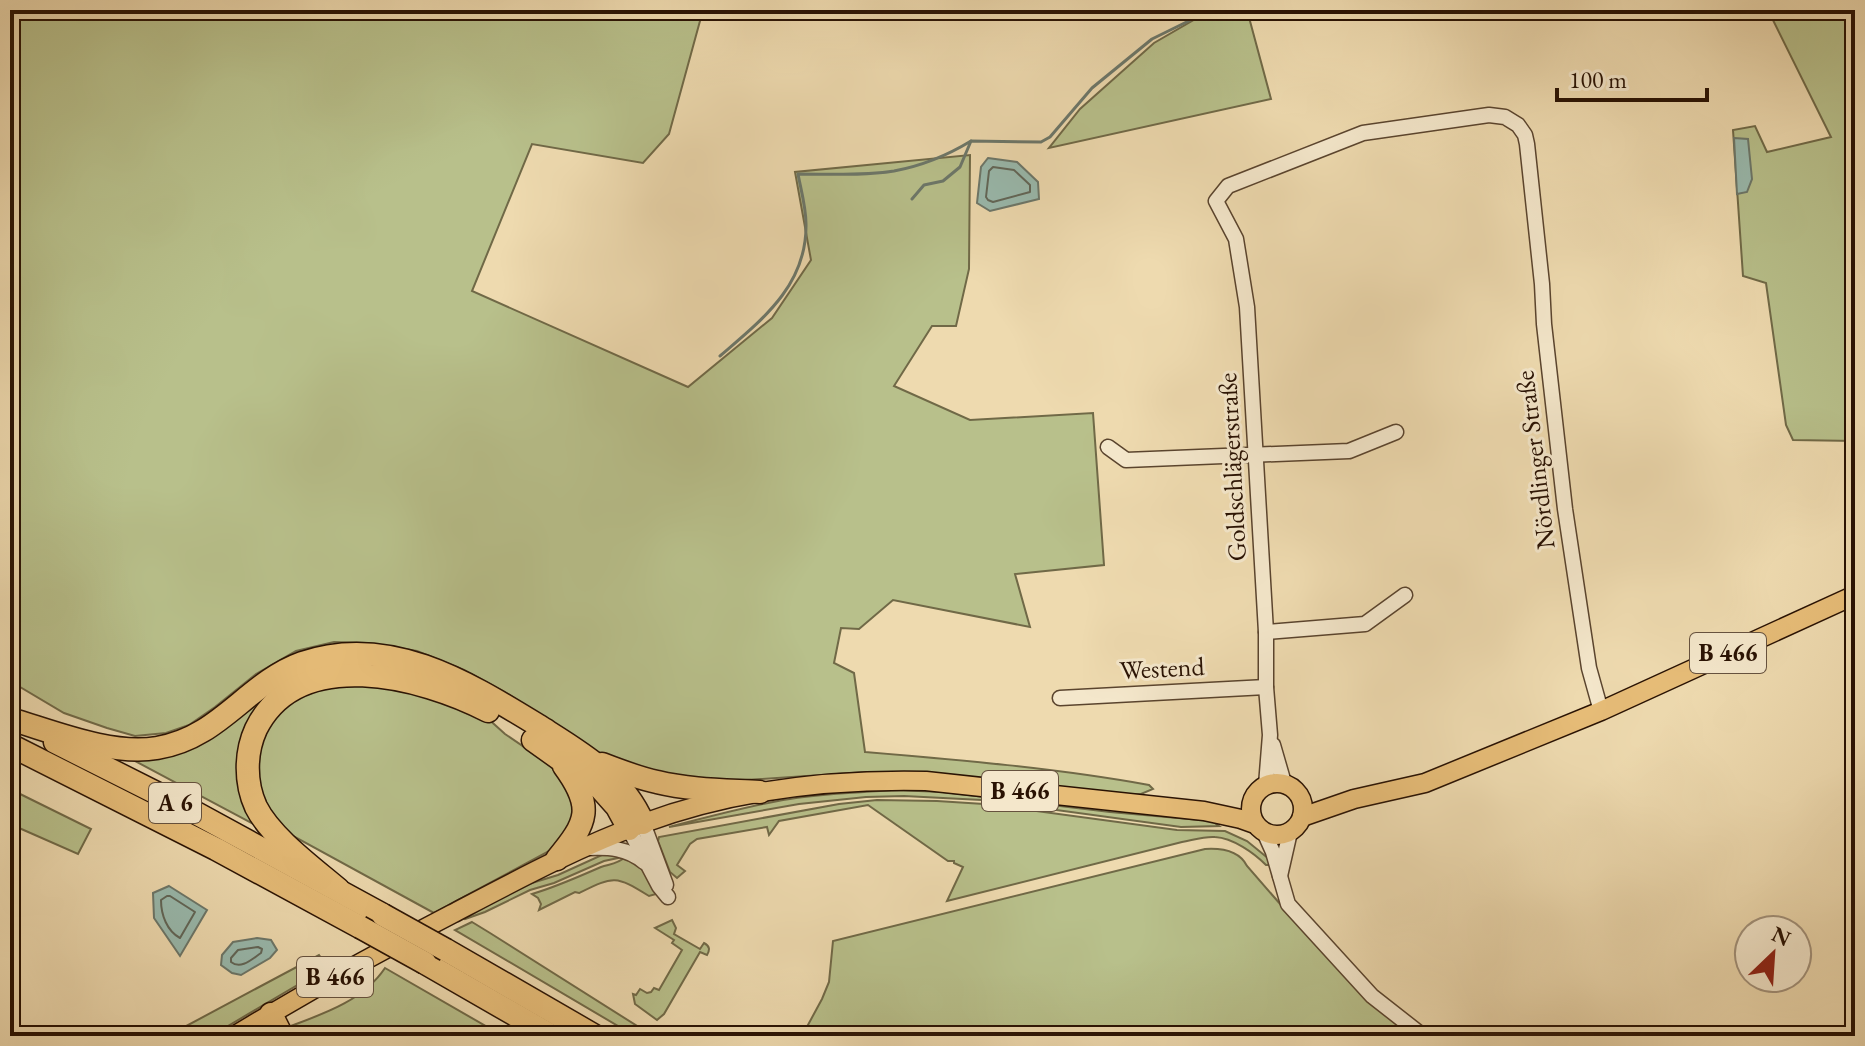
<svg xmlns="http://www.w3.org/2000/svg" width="1865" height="1046" font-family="'EB Garamond',serif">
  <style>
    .green { fill: #b8c08b; stroke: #706947; stroke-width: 2 }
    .water { fill: #99baae; stroke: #6c776a; stroke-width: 2 }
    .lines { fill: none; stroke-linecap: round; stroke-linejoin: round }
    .shore { stroke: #616658; stroke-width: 2 }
    .stream { stroke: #6c776a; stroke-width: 3 }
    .minor-casing { stroke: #5a442e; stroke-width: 17 }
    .major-casing { stroke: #291203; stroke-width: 21 }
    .highway-casing { stroke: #291203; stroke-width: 25 }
    .minor { stroke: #f4e7cb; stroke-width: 14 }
    .major { stroke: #e7bd78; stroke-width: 18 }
    .highway { stroke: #e7bd78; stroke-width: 22 }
    .highway-bridge-casing { stroke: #291203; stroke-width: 25; stroke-linecap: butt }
    .highway-bridge { stroke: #e7bd78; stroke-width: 22 }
    .labels { text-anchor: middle; stroke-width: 6; stroke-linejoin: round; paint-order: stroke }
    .shield { fill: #f4e7cb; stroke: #66523f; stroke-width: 2 }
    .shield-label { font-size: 24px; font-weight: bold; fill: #291203 }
    .street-label { font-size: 26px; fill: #291203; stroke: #f4e7cb }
  </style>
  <rect width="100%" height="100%" fill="#eedaaf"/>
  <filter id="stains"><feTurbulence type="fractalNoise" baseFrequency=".0025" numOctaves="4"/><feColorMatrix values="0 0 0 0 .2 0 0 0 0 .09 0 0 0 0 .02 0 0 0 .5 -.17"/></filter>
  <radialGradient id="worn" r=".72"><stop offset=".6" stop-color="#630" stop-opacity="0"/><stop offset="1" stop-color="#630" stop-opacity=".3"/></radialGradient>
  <g class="green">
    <path d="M10,10H703L669,134L643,163L532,144L472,291L688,387L772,318L811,260L795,172L970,155L969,269L956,326H932L894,386L970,420L1093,413L1104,565L1015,574L1030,627L893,600L859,629L841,628L834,663L854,673L865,752C960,760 1055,768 1149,785L1153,789L1141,794L1120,796L926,774L866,772L716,782L650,774L607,758L505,692L464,670L417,651L367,643L334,642L296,651L256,674L215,707L189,725L166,733L135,736L107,728L64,713L10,681Z"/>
    <polygon points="1211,10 1247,10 1271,99 1049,148 1080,109 1154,43"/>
    <polygon points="1768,10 1855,10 1855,441 1793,440 1786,425 1766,283 1743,276 1733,130 1755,126 1767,152 1831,137"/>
    <path d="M352,655C375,657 398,659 420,666C459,678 494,702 529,724C564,746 607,769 629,806L626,807C611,791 597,774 578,760C509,710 369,630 286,684C259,702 244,729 243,761C242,777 244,794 251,809C255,816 261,820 263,829L135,761C202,756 225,711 276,679C300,664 325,659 352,655Z"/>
    <polygon points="383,682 485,716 505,734 549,764 570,784 575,821 553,849 434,913 293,836 273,818 260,796 255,745 296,692"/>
    <polygon points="10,789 91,829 78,854 10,824"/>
    <path d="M894,790L943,792L1110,812L1212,821L1219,826L1181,827L982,800L904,796L866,797L799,804L669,827C707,817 745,807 783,800C820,793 857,793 894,790Z"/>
    <path d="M877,800L937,801L984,804L1177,830L1225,831L1247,841L1269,859L1270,865H1266C1254,853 1233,838 1215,837C1205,836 1193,840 1182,842L947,901L963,867L954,863V861H948L868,805L779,821L769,835L767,827L697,839L690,844L677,865L685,871L677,878L670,872L658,841L659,837L839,804Z"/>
    <path d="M1205,849C1221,848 1239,850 1247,866L1315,944L1414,1036H802L822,999L829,982L833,941Z"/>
    <polygon points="604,854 621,856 618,858 604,861 554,883 530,890 485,912 465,919 464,918 522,886 558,875"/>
    <path d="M625,857L643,867L656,890V894L649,896C615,875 614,876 579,893L575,892L539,910L541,904L538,898L532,894C556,887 578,877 601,867C610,864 618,864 625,857Z"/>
    <path d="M672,920L676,928L674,934L700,949L704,943C710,946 710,950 707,955L700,952L664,1014L657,1020L635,1004L633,994L636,995L640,989L647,993L651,992L654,988L659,990L682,950L672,943L674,940L655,928Z"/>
    <polygon points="472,922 490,933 653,1036 635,1036 455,930"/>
    <polygon points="319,955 328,967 211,1036 177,1036 175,1032"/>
    <path d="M385,968L503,1036H291L288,1027C323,1014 363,1001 385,968Z"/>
  </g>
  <g class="water">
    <polygon points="1734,138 1748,139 1752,179 1747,192 1737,194"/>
    <polygon points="988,158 1017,162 1038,182 1039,199 990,211 977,203 981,167"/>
    <polygon points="169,886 207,910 180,956 154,918 153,893"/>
    <polygon points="257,938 271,940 277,950 270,958 241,975 232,973 221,965 222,955 233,942"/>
  </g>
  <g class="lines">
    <g class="shore">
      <polygon points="993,167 1014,170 1030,185 1030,192 993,202 988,200 986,197 989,171"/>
      <path d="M167,896H170L195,912L180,938C167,931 161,915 161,900Z"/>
      <path d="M258,947L262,949L261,953C252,959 241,970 231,962V958L238,950Z"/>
    </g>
    <g class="stream">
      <polyline points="912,199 924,185 943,181 960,167 971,141 1041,142 1050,137 1092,88 1152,39 1211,10"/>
      <path d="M720,356C763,319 807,285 806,224C806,207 801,190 798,174C829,174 863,176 894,171C921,166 948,155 971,141"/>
    </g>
    <defs>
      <g id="minor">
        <polyline points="1108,447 1126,460 1349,451 1396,432"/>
        <polyline points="1266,632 1365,624 1405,595"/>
        <polyline points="1060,698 1266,687"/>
        <polyline points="1273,745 1284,783"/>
        <polyline points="1266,785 1270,735 1266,687 1266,632 1247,307 1236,239 1216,201 1228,186 1363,133 1489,115 1505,117 1518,125 1525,135 1527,144 1542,284 1544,324 1565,509 1589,668 1601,711"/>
        <polyline points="643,823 666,885"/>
        <polyline points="629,829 659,886 668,897"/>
        <polyline points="1264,832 1273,852 1288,904 1372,996 1423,1036"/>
        <path d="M588,848C609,847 627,848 644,862"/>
        <polyline points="1280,876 1290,832"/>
      </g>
      <g id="major">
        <circle cx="1277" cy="809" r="26"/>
        <polyline points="1302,817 1354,799 1425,783 1601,711 1855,595"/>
        <path d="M234,1036C305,993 378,952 452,914C515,881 578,847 644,823C733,790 832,779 926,781L1204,811L1241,819L1255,824"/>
      </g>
      <g id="highway">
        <path d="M10,719C54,732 112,756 157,748C220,738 247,683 302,663C389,633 467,682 539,726C580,752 623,776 643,823"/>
        <polyline points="533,740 600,788 617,807 629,829"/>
        <polyline points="55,742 194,812 383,915"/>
        <polyline points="10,745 216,849 360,927"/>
        <path d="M602,764C620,771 638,778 657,782C690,790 726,790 760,792"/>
        <path d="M557,859C588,822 594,807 564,766"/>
        <path d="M338,889C312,867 271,837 256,807C245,783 245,753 256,729C298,644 422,677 488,711"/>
        <polyline points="446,950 595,1036"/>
        <polyline points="425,963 552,1036"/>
        <polyline points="271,1014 282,1036"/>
      </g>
    </defs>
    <use href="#minor" class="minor-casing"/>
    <use href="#major" class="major-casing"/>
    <use href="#highway" class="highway-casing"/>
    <use href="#minor" class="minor"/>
    <use href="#major" class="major"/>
    <use href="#highway" class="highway"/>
    <defs>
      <g id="highway-bridge">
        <polyline points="383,915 446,950"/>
        <polyline points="360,927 425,963"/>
      </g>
    </defs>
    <use href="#highway-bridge" class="highway-bridge-casing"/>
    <use href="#highway-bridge" class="highway-bridge"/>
  </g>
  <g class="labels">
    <g class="shield">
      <rect x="1690" y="633" width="76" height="40" rx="6"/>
      <rect x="982" y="771" width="76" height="40" rx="6"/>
      <rect x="149" y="783" width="52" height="40" rx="6"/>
      <rect x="297" y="957" width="76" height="40" rx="6"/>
    </g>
    <g class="shield-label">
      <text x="1728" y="661">B 466</text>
      <text x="1020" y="799">B 466</text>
      <text x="175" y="811">A 6</text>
      <text x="335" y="985">B 466</text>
    </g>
    <g class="street-label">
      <text transform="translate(1535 460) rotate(-97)" y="9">Nördlinger Straße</text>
      <text transform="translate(1232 467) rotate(-93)" y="9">Goldschlägerstraße</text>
      <text transform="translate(1162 668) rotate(-3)" y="9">Westend</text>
    </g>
  </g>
  <rect width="1865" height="1046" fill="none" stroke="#eedaaf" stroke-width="40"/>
  <rect x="12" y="12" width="1841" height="1022" fill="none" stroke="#291203" stroke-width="4"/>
  <rect x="20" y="20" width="1825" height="1006" fill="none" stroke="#291203" stroke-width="2"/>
  <g transform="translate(1773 954) rotate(25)"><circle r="38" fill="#f4e7cb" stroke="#a3927b" stroke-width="2"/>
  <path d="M0-6L14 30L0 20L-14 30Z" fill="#8f2418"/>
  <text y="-12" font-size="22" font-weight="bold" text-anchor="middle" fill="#291203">N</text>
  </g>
  <path d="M1557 88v12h150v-12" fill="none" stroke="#291203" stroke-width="4"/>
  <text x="1569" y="88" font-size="24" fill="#291203" stroke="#f4e7cb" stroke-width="6" paint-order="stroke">100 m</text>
  <rect width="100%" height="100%" filter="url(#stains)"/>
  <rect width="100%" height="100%" fill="url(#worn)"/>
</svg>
